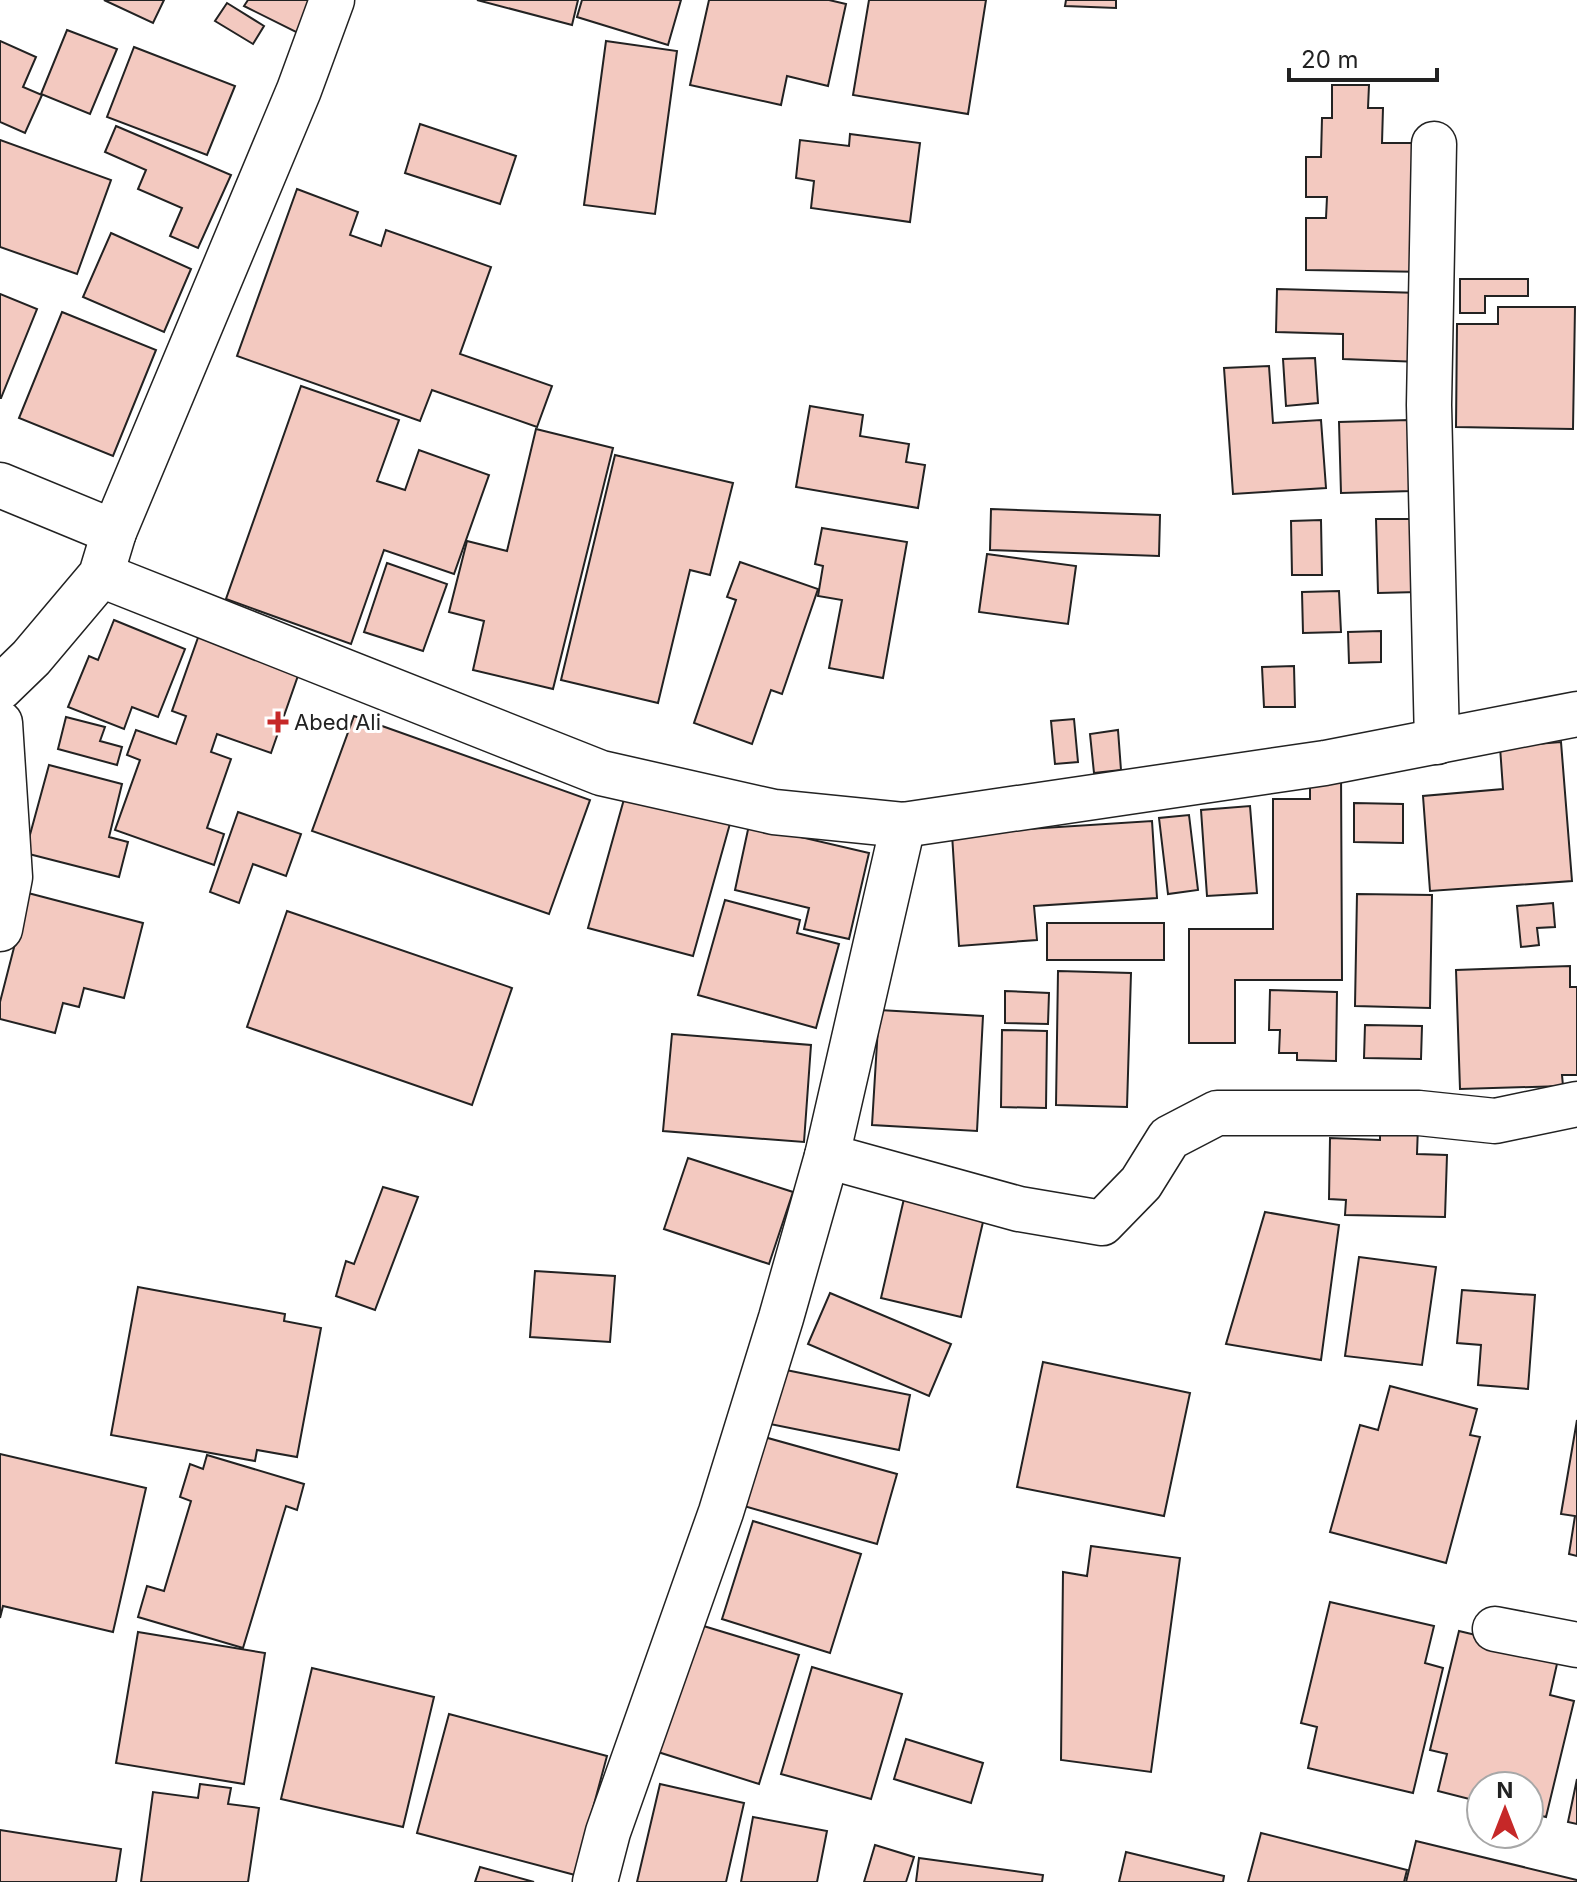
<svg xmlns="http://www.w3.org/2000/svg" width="1577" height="1882" font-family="Inter,sans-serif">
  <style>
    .building { fill: #f3c9c0; stroke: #222; stroke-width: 2 }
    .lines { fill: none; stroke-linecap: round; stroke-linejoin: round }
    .minor-casing { stroke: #222; stroke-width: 47 }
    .tertiary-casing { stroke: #222; stroke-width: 47 }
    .minor { stroke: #fff; stroke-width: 44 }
    .tertiary { stroke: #fff; stroke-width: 44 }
    .poi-dot { fill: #c62828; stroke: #fff; stroke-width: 3 }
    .labels { text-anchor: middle; stroke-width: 6; stroke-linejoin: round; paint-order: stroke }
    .poi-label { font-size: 22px; fill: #222; stroke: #fff; text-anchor: start }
  </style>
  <rect width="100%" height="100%" fill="#fff"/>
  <g class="building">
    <polygon points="104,0 164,0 153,23"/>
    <polygon points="248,0 316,0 300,34 244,6"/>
    <polygon points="477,0 578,0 572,25"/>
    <polygon points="582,0 681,0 668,45 577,17"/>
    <polygon points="709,0 829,0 846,4 828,86 787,76 781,105 690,85"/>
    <polygon points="869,0 986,0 968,114 853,95"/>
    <polygon points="1066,0 1116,0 1116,8 1065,6"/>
    <polygon points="227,3 264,26 253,44 215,21"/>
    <polygon points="67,30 117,49 90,114 41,94"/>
    <polygon points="0,41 36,57 23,87 42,95 25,133 0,122"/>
    <polygon points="606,41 677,51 655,214 584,205"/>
    <polygon points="134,47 235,86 207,155 107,117"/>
    <polygon points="1332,85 1369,85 1368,108 1383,108 1382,143 1431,143 1429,272 1306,270 1306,218 1326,218 1327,197 1306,197 1306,157 1321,157 1322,118 1332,118"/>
    <polygon points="420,124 516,156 500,204 405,173"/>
    <polygon points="116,126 231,175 198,248 170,236 182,208 138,189 146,170 105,152"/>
    <polygon points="850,134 920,143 910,222 811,208 814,181 796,178 800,140 849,146"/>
    <polygon points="0,140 111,180 77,274 0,247"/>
    <polygon points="297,189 358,212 350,235 381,246 386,230 491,267 460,354 552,386 537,427 432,390 420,421 237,356"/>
    <polygon points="111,233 191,269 164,332 83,297"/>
    <polygon points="1460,279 1528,279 1528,296 1485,296 1485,313 1460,313"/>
    <polygon points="1277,289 1421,293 1420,362 1343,359 1343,334 1276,332"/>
    <polygon points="0,294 37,309 1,398 0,398"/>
    <polygon points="1498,307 1575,307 1573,429 1456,427 1457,324 1498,324"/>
    <polygon points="62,312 156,350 113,456 19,418"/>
    <polygon points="1315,358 1318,403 1286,406 1283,359"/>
    <polygon points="1269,366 1273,423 1321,420 1326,488 1233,494 1224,368"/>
    <polygon points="301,386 399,420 377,481 405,490 419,450 489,475 454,574 384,550 351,644 226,599"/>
    <polygon points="810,406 863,415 860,436 909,444 906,462 925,465 918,508 796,487"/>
    <polygon points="1409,420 1412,491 1341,493 1339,422"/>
    <polygon points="536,429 613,448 553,689 473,670 484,621 449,612 467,541 507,551"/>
    <polygon points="615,455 733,483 710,575 690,570 658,703 561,680"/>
    <polygon points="991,509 1160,515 1159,556 990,550"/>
    <polygon points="1376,519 1416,519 1418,592 1378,593"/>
    <polygon points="1321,520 1322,575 1292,575 1291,521"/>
    <polygon points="822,528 907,542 883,678 829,668 842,600 818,596 823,566 815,564"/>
    <polygon points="987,554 1076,566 1068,624 979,612"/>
    <polygon points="740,562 818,589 782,694 771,690 752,744 694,723 736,600 727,597"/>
    <polygon points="387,563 447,584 423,651 364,632"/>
    <polygon points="1339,591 1341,632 1303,633 1302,592"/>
    <polygon points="114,620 185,649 158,717 132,707 124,729 68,707 89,656 98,660"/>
    <polygon points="1381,631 1381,662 1349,663 1348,632"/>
    <polygon points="200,632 301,667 271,753 217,734 211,752 231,759 207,828 224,834 214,865 115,830 140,760 127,755 136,730 176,744 186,716 172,711"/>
    <polygon points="1294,666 1295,707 1264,707 1262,667"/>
    <polygon points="354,716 590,800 549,914 312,831"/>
    <polygon points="66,717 105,727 100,741 122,747 117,765 58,749"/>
    <polygon points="1074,719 1078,762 1055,764 1051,721"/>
    <polygon points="1118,730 1121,770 1094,773 1090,734"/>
    <polygon points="1561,742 1572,881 1430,891 1423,796 1503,789 1500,747"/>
    <polygon points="49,765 122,784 109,837 128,842 119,877 25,853"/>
    <polygon points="1310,768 1341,768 1342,980 1235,980 1235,1043 1189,1043 1189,929 1273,929 1273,799 1310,799"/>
    <polygon points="626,792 731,820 693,956 588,928"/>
    <polygon points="1354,803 1403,804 1403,843 1354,842"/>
    <polygon points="1250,806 1257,893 1207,896 1201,810"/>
    <polygon points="238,812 301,834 286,876 253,864 239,903 210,892"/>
    <polygon points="1189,815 1198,890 1168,894 1159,818"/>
    <polygon points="1152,821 1157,898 1034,906 1037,940 959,946 952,834"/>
    <polygon points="749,825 869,853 849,939 804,929 809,908 735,890"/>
    <polygon points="28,893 143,923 124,998 84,988 79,1007 63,1003 55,1033 0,1019 0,1002"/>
    <polygon points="1357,894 1432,895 1430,1008 1355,1006"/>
    <polygon points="725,900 800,920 797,933 839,944 816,1028 698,995"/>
    <polygon points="1553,903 1555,927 1537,928 1539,945 1521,947 1517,906"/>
    <polygon points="287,911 512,988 472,1105 247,1027"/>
    <rect x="1047" y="923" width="117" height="37"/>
    <polygon points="1570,966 1570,987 1577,987 1577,1075 1562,1075 1563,1086 1460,1089 1456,970"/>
    <polygon points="1058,971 1131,973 1127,1107 1056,1105"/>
    <polygon points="1270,990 1337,992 1336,1061 1297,1060 1297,1053 1279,1053 1280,1030 1269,1030"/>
    <polygon points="1005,991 1049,993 1048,1024 1005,1023"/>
    <polygon points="879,1010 983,1016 977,1131 872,1125"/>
    <polygon points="1365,1025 1422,1026 1421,1059 1364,1058"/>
    <polygon points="1002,1030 1047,1031 1046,1108 1001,1107"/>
    <polygon points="672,1034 811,1045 804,1142 663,1131"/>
    <polygon points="1380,1125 1418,1126 1417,1154 1447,1155 1445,1217 1345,1215 1346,1200 1329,1199 1330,1138 1380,1140"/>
    <polygon points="688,1158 793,1192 769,1264 664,1229"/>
    <polygon points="383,1187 418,1197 375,1310 336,1296 346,1261 354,1264"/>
    <polygon points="906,1190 986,1209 961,1317 881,1298"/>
    <polygon points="1265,1212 1339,1225 1321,1360 1226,1344"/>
    <polygon points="1359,1257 1436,1267 1422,1365 1345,1356"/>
    <polygon points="535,1271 615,1276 610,1342 530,1337"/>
    <polygon points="138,1287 285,1314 284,1321 321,1328 297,1457 257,1450 255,1461 111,1435"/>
    <polygon points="1462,1290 1535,1295 1528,1389 1478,1385 1481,1345 1457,1343"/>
    <polygon points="830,1293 951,1344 929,1396 808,1344"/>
    <polygon points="1043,1362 1190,1393 1164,1516 1017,1487"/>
    <polygon points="781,1369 910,1395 899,1450 770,1424"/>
    <polygon points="1390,1386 1477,1409 1470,1435 1480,1437 1446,1563 1330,1532 1360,1425 1378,1430"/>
    <polygon points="1577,1420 1577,1556 1569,1554 1575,1516 1561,1514"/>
    <polygon points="757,1435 897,1474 877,1544 737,1504"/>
    <polygon points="0,1454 146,1488 113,1632 3,1606 0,1618"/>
    <polygon points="207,1455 304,1484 297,1510 286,1506 243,1648 138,1617 147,1586 164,1591 191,1501 180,1497 190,1464 203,1469"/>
    <polygon points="753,1521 861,1554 830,1653 722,1619"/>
    <polygon points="1091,1546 1180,1558 1151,1772 1061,1760 1063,1572 1087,1576"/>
    <polygon points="1330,1602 1434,1626 1425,1663 1443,1668 1413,1793 1308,1768 1317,1727 1301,1723"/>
    <polygon points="697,1624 799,1655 759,1784 658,1752"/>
    <polygon points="1459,1631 1559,1655 1550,1695 1574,1701 1546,1817 1529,1813 1529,1786 1481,1786 1481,1802 1438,1791 1447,1754 1430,1750"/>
    <polygon points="138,1632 265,1653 244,1784 116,1763"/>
    <polygon points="812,1667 902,1694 871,1799 781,1774"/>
    <polygon points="312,1668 434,1697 403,1827 281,1799"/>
    <polygon points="449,1714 607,1756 575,1875 417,1833"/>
    <polygon points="906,1739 983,1763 971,1803 894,1779"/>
    <polygon points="1577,1779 1577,1824 1568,1822"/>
    <polygon points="200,1784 231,1788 228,1804 259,1808 248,1882 141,1882 153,1792 198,1798"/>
    <polygon points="660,1784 744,1803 726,1882 637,1882"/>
    <polygon points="753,1817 827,1831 817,1882 741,1882"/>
    <polygon points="0,1830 121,1849 116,1882 0,1882"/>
    <polygon points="1261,1833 1407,1870 1404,1882 1248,1882"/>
    <polygon points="1416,1841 1577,1880 1577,1882 1406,1882"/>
    <polygon points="875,1845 914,1857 906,1882 864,1882"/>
    <polygon points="1126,1852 1224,1876 1223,1882 1119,1882"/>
    <polygon points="919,1858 1043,1875 1042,1882 916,1882"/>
    <polygon points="480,1867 534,1882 475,1882"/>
  </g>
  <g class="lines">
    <defs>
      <g id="minor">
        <polyline points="1434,144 1429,405 1437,742"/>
        <polyline points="0,485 114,532"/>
        <polyline points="0,723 10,877 0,929"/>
        <polyline points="827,1156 1019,1209 1102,1223 1141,1183 1169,1138 1217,1113 1419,1113 1495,1121 1577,1104"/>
        <polyline points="1495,1629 1577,1645"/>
        <polyline points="595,1882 608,1832 721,1512 781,1318 827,1156 903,825"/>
      </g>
      <g id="tertiary">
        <polyline points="101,575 601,773 774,812 903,825 1325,763 1577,714"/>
        <polyline points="0,688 31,658 101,575 114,532 299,90 332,0"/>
      </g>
    </defs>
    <use href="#minor" class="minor-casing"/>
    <use href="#tertiary" class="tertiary-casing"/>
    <use href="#minor" class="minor"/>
    <use href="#tertiary" class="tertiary"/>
  </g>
  <path class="poi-dot" d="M274 710h8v8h8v8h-8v8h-8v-8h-8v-8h8z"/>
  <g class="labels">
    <g class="poi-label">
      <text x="294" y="730">Abed Ali</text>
    </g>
  </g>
  <g transform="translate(1505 1810)"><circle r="38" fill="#ffffff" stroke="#a7a7a7" stroke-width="2"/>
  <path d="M0-6L14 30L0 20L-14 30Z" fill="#c62828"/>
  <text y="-12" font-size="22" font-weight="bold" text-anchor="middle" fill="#222222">N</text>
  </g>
  <path d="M1289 68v12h148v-12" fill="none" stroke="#222222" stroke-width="4"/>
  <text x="1301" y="68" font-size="24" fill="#222222" stroke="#ffffff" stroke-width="6" paint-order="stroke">20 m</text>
</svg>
